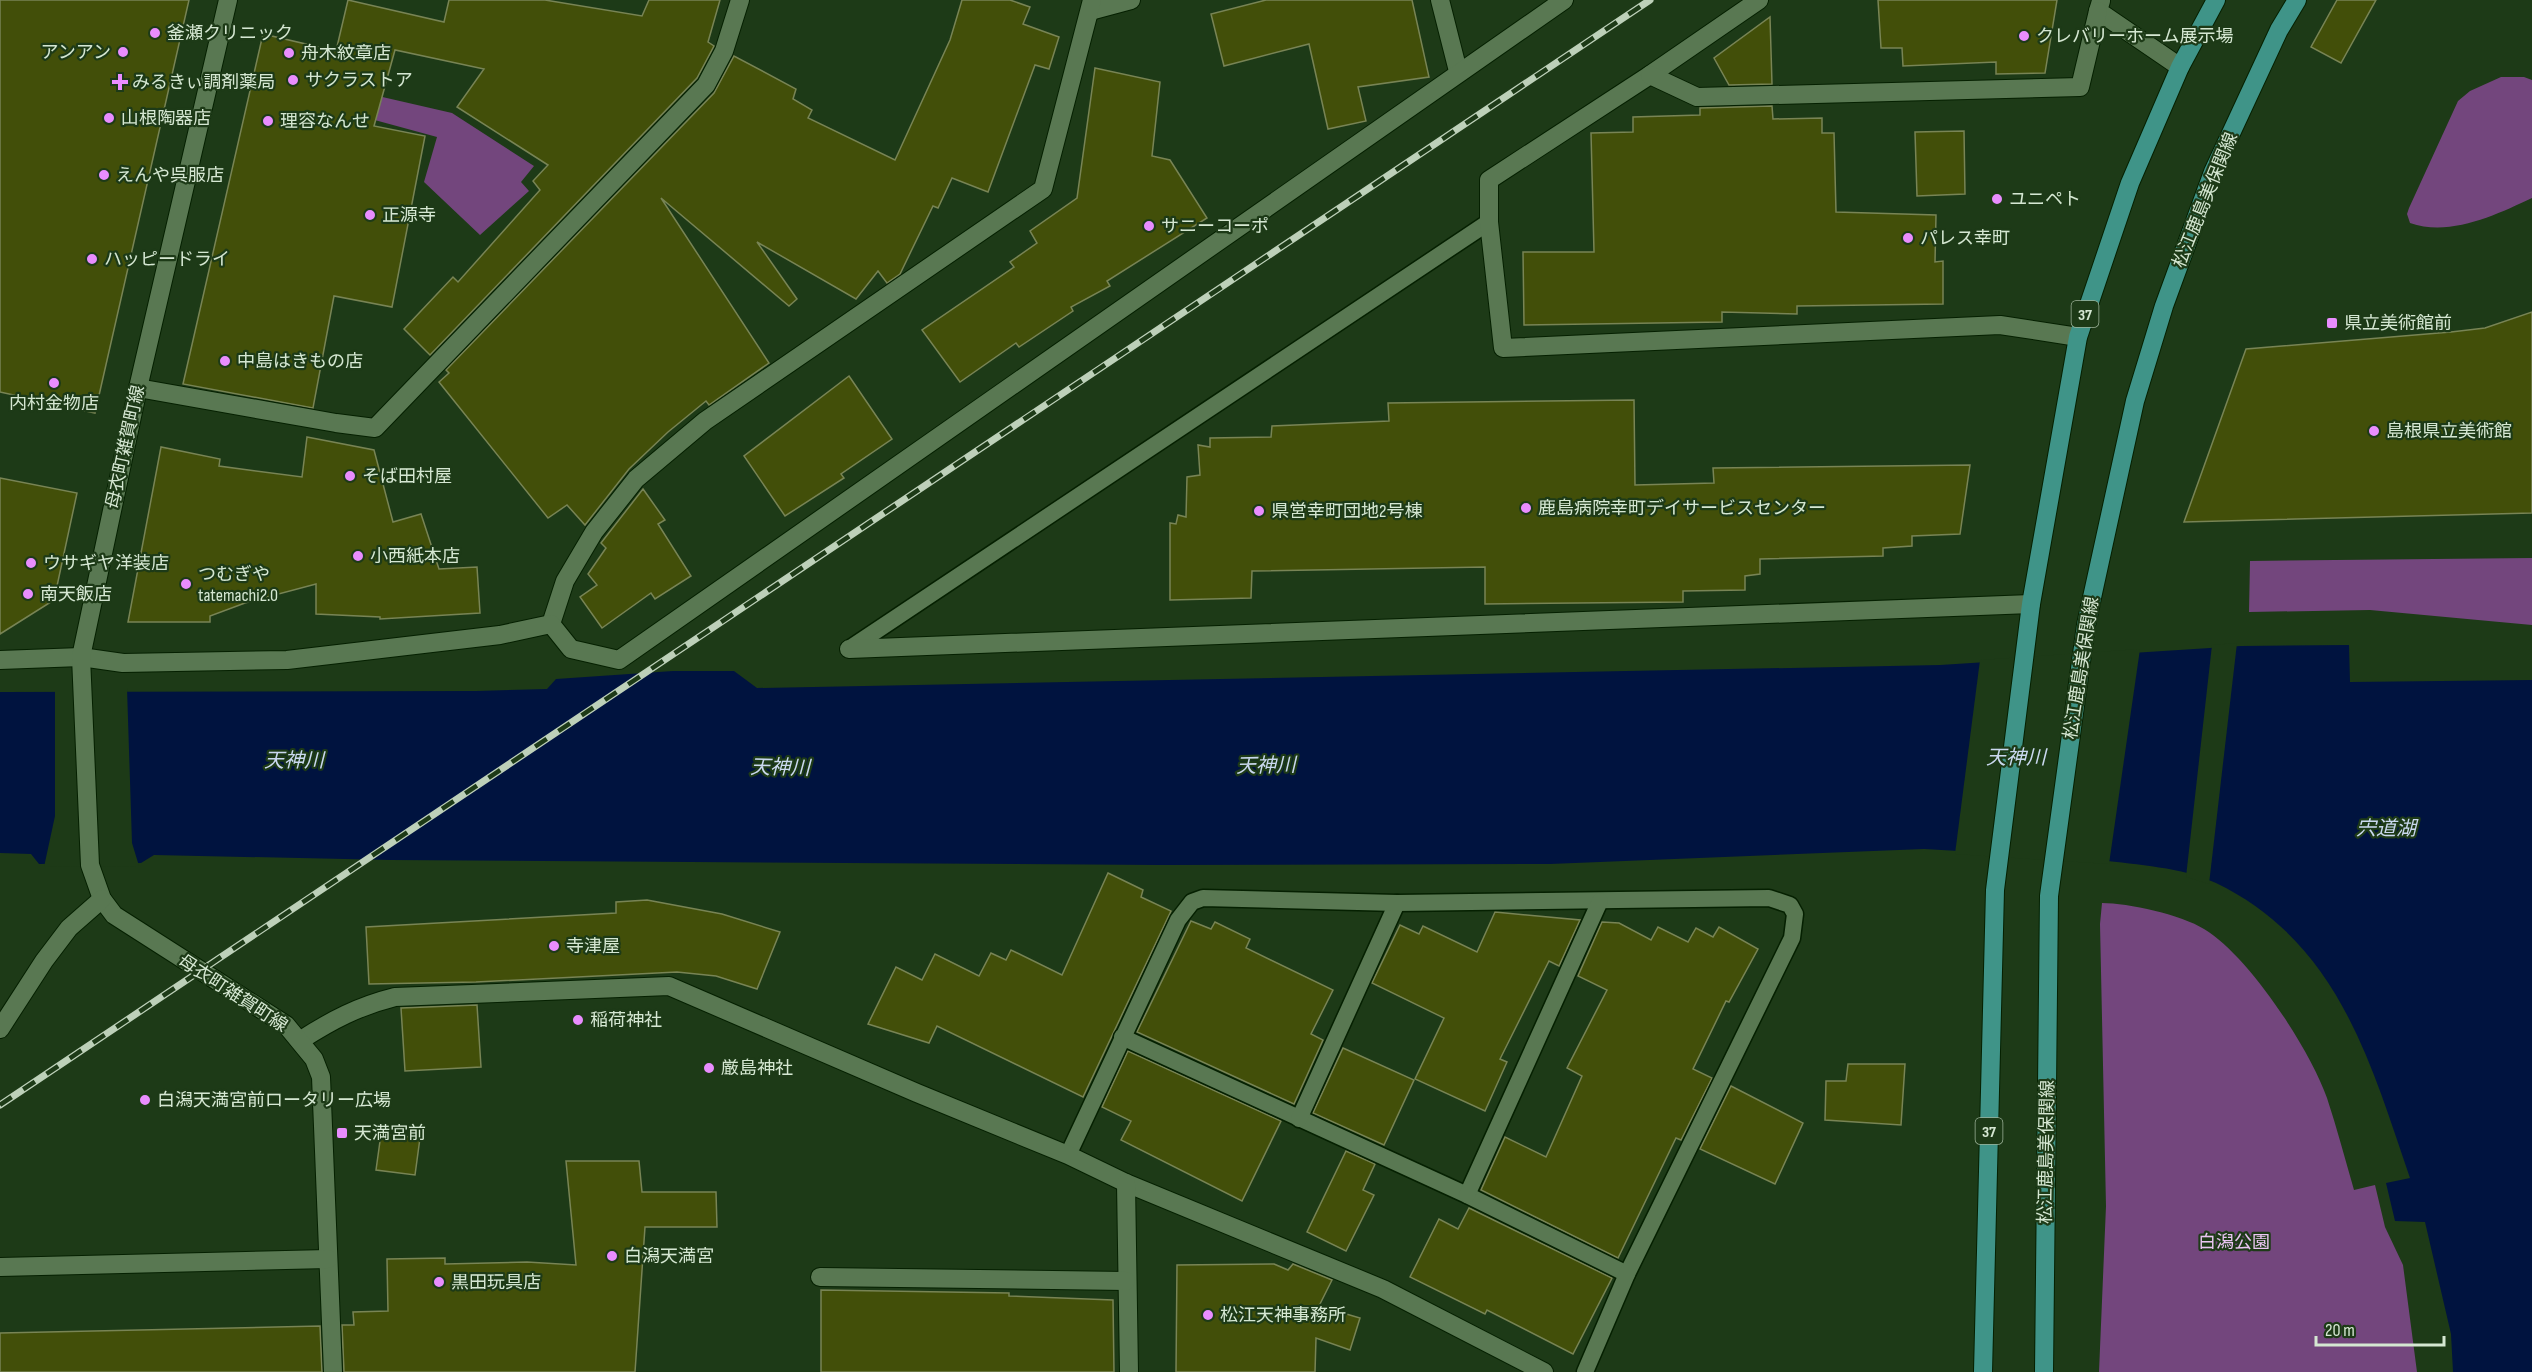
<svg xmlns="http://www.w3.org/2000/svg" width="2532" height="1372" font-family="'Sofia Sans Condensed','Noto Sans JP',sans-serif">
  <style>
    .green { fill: #73467d }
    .water { fill: #00133f }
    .pier { fill: #1d3a17 }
    .building { fill: #424f09; stroke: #788455; stroke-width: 1.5 }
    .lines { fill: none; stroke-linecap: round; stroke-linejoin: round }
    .service-casing { stroke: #052001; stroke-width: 19 }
    .minor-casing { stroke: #052001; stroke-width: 20 }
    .secondary-casing { stroke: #052001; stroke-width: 20 }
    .primary-casing { stroke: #052001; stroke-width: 20 }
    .service { stroke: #597852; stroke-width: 16 }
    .minor { stroke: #597852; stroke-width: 18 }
    .secondary { stroke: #597852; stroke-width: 18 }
    .primary { stroke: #3f9488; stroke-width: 18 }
    .rail-casing { stroke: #bdd0b9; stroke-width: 7 }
    .rail { stroke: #1d3a17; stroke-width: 4.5; stroke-dasharray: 14; stroke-linecap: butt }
    .poi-dot { fill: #e98dfe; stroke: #1d3a17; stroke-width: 2 }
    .labels { text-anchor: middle; stroke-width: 4.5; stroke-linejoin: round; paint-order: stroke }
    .shield { fill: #1d3a17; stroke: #9eb39a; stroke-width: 1.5 }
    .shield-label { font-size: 16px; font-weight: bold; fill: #d5e7d2 }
    .poi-label { font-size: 18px; fill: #d5e7d2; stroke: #1d3a17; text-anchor: start }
    .street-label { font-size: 18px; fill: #d5e7d2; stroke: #1d3a17 }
    .park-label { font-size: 18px; fill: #eac5f2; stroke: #1d3a17 }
    .water-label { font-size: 20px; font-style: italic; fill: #cad8ef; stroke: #1d3a17 }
  </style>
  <rect width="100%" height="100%" fill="#1d3a17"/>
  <g class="green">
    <path d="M2501,77H2524L2532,80V198C2496,215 2450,237 2410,223L2407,214L2409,208L2458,101L2470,91Z"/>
    <polygon points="365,93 452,113 534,166 521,182 529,191 480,235 424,182 437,137 360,116"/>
    <polygon points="2532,558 2532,625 2370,610 2249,612 2250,561"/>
    <path d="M2102,903C2128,903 2182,915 2204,929C2248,955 2310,1049 2327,1098C2337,1128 2345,1159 2354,1190L2375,1185L2385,1227L2403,1265L2417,1372H2099L2106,1206L2100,924Z"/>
  </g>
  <g class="water">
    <path d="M2349,645L2350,682L2532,680V1372H2453L2451,1334L2425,1222L2395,1221L2386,1183L2410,1178C2370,1061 2338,942 2216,883C2181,867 2138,865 2100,860L2132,653L2241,646Z"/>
    <polygon points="2130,653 2099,859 1924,849 1550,864 1160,865 391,860 154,855 141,863 39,864 31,854 0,853 0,692 476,691 547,689 556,679 673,671 734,671 757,688 1940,665"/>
  </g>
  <g class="pier">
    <polygon points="2237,643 2209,884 2186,877 2212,645"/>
    <polygon points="2140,649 2109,864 1955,854 1980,660"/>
    <polygon points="55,688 127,688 132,843 139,866 44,867 55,816"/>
  </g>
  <g class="building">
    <polygon points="0,0 189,0 95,413 0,392"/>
    <polygon points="348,0 444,22 449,0 545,0 642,16 649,0 720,0 708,42 714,46 697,78 430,355 404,329 453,277 458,282 540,190 533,181 548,165 457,107 484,69 395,50 374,126 425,136 392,307 334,296 313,408 183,384 263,34 336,51"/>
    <polygon points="962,0 1010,0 1030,7 1023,24 1059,37 1049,69 1035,65 988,192 952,178 938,208 933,206 900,274 887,283 878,271 856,299 757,242 797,299 789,306 661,198 769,363 709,405 706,401 668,432 629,469 585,525 567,505 548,518 439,382 449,373 446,370 714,93 734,56 796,89 793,99 812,110 808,118 895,160 950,40"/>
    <polygon points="1266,0 1412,0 1429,77 1358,87 1366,121 1328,129 1309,44 1224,66 1211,14"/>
    <polygon points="1878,0 2057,0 2045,73 1996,74 1996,62 1903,66 1902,48 1881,48"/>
    <polygon points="2337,0 2376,0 2341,63 2311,47"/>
    <polygon points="1770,17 1772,84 1729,85 1714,58"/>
    <polygon points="1095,68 1160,82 1152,156 1170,160 1207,218 1107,281 1110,286 1071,307 1073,311 1019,347 1016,343 960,382 922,330 1014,267 1010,262 1037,243 1030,231 1077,198"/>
    <polygon points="1772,106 1773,119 1822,118 1822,133 1834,133 1836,212 1936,215 1935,262 1943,261 1943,304 1797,306 1797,314 1722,312 1722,322 1524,325 1523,252 1594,252 1591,133 1633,132 1633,117 1700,115 1700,108"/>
    <polygon points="1964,131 1965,194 1917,196 1915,132"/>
    <polygon points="2532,312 2532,513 2184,522 2246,349 2451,332 2485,328"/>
    <polygon points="849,376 892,439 841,474 844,478 785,516 744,456"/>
    <polygon points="1634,400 1635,485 1714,483 1713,468 1970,465 1960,534 1912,536 1912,546 1883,548 1883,556 1760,559 1760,574 1745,576 1745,590 1683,591 1683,602 1485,604 1485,567 1252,571 1251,598 1170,600 1170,523 1176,524 1178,515 1186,517 1187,477 1200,475 1198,445 1210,447 1210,438 1271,437 1272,426 1389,421 1388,403"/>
    <polygon points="307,437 374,450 393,522 421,514 439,569 477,567 480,613 380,619 380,617 316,614 316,584 245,603 210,616 210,622 128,622 161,447 220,459 219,466 302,477"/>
    <polygon points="0,478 77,493 54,600 0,634"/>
    <polygon points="643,489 665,520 658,524 691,576 655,599 651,593 602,628 580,597 597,585 588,574 606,548 601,543"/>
    <polygon points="1108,873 1143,890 1141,897 1171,911 1083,1097 937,1026 929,1043 868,1024 896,967 922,980 935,954 979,976 991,953 1006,960 1011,950 1062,975"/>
    <polygon points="647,900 722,914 780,932 757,989 716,976 677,972 476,982 369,984 366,927 616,913 616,902"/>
    <polygon points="1495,912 1580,920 1559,966 1549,961 1500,1059 1507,1062 1485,1111 1415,1079 1444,1018 1372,983 1400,925 1419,934 1423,926 1477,952"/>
    <polygon points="1191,921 1211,929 1215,922 1250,939 1246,948 1333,990 1311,1034 1323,1040 1294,1104 1137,1032"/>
    <polygon points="1602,922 1619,923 1651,940 1658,927 1688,942 1696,928 1713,937 1719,927 1758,949 1729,1002 1726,1001 1693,1069 1712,1078 1681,1140 1676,1138 1618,1258 1481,1190 1505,1137 1546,1157 1582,1076 1567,1068 1607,990 1578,976"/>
    <polygon points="477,1005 481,1067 405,1071 401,1008"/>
    <polygon points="1343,1048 1414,1080 1384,1145 1313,1113"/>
    <polygon points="1128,1051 1281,1121 1242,1201 1121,1140 1131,1121 1102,1107"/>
    <polygon points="1848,1064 1905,1064 1901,1125 1825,1120 1826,1081 1846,1081"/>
    <polygon points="1731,1086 1803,1123 1775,1184 1700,1149"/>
    <polygon points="381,1134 420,1138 415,1175 376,1170"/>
    <polygon points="1346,1151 1375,1164 1363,1190 1374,1195 1346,1251 1307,1232"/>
    <polygon points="566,1161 639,1161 642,1192 716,1192 717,1227 645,1227 635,1372 344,1372 342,1325 354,1325 353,1312 388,1311 387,1259 445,1258 445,1264 527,1262 576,1265"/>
    <polygon points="1469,1208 1612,1278 1573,1354 1487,1310 1485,1314 1410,1277 1439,1219 1458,1229"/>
    <polygon points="1274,1264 1288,1270 1293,1264 1332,1280 1319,1306 1360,1318 1350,1350 1316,1338 1315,1372 1176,1372 1177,1265"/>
    <polygon points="821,1290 1009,1293 1009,1296 1113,1300 1114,1372 821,1372"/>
    <polygon points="320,1326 322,1372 0,1372 0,1333"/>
  </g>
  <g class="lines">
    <defs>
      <g id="service">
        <polyline points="849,649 1489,222"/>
        <polyline points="1122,1037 1467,1195 1627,1274"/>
        <polyline points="1299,1119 1397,903"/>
        <polyline points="1068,1155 1178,920 1192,902 1203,898 1397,903 1769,898 1790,905 1795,914 1792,938 1627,1274 1585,1372"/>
        <polyline points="1467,1195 1600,901"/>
      </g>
      <g id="minor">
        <polyline points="1440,0 1458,71"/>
        <polyline points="1759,0 1650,75 1489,180 1489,222 1503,348 2000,325 2078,337"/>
        <polyline points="2101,1 2098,11 2180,67"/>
        <polyline points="1090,11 1131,0"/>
        <polyline points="1650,75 1697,97 2080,87 2098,11"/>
        <polyline points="138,388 336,423 375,428 706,85 724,51 740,0"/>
        <polyline points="551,624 565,581 594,532 636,479 705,421 1043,189 1092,0"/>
        <polyline points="849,649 2031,604"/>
        <polyline points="0,660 81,657 123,663 287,660 500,635 551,624 571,649 619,660 1564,0"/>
        <path d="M301,1040C332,1020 359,1006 395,997L669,986L917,1093L1068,1155L1126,1183L1383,1289L1544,1372"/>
        <polyline points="1126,1183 1129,1372"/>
        <polyline points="820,1277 1126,1281"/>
      </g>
      <g id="secondary">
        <polyline points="228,0 138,388 81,657 90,865 102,899 114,915 286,1025 314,1059 321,1077 333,1372"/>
        <polyline points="0,1029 44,961 69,928 102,899"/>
        <polyline points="0,1267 328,1259"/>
      </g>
      <g id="primary">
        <polyline points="1983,1372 1995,890 2031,604 2078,337 2130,183 2180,67 2216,0"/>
        <polyline points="2044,1372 2049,896 2086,625 2135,401 2164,306 2213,172 2279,30 2297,0"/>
      </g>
    </defs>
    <use href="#service" class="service-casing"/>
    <use href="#minor" class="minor-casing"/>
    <use href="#secondary" class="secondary-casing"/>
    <use href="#primary" class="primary-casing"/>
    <use href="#service" class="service"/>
    <use href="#minor" class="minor"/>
    <use href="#secondary" class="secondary"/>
    <use href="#primary" class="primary"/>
    <defs>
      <polyline id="rail" points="0,1105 1650,0"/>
    </defs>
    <use href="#rail" class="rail-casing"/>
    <use href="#rail" class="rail"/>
  </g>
  <g class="poi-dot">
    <circle cx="155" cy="33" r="6"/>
    <circle cx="2024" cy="36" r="6"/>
    <circle cx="123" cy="52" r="6"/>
    <circle cx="289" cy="53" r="6"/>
    <circle cx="293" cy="80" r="6"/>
    <path d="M117 73h6v6h6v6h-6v6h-6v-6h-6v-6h6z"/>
    <circle cx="109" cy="118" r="6"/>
    <circle cx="268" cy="121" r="6"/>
    <circle cx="104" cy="175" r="6"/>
    <circle cx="1997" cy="199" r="6"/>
    <circle cx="370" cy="215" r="6"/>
    <circle cx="1149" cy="226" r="6"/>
    <circle cx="1908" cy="238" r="6"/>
    <circle cx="92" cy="259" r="6"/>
    <rect x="2326" y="317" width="12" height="12" rx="3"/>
    <circle cx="225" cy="361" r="6"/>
    <circle cx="54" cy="383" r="6"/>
    <circle cx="2374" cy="431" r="6"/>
    <circle cx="350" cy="476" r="6"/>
    <circle cx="1526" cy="508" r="6"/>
    <circle cx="1259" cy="511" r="6"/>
    <circle cx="358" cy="556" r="6"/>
    <circle cx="31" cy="563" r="6"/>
    <circle cx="186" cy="584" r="6"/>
    <circle cx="28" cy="594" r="6"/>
    <circle cx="554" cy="946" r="6"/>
    <circle cx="578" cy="1020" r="6"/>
    <circle cx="709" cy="1068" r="6"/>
    <circle cx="145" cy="1100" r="6"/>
    <rect x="336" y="1127" width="12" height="12" rx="3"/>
    <circle cx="612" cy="1256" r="6"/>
    <circle cx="439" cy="1282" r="6"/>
    <circle cx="1208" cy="1315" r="6"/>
  </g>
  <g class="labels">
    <g class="shield">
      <rect x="2071.5" y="301" width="27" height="26" rx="4.5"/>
      <rect x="1975.5" y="1118" width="27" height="26" rx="4.5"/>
    </g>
    <g class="shield-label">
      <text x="2085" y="320">37</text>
      <text x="1989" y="1137">37</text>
    </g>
    <g class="poi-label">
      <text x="167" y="39">釜瀬クリニック</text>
      <text x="2036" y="42">クレバリーホーム展示場</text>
      <text x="111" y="58" text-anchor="end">アンアン</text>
      <text x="301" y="59">舟木紋章店</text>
      <text x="305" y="86">サクラストア</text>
      <text x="132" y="88">みるきぃ調剤薬局</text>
      <text x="121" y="124">山根陶器店</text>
      <text x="280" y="127">理容なんせ</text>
      <text x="116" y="181">えんや呉服店</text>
      <text x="2009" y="205">ユニペト</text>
      <text x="382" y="221">正源寺</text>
      <text x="1161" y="232">サニーコーポ</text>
      <text x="1920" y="244">パレス幸町</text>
      <text x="104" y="265">ハッピードライ</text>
      <text x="2344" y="329">県立美術館前</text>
      <text x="237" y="367">中島はきもの店</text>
      <text x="54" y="409" text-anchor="middle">内村金物店</text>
      <text x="2386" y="437">島根県立美術館</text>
      <text x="362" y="482">そば田村屋</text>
      <text x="1538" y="514">鹿島病院幸町デイサービスセンター</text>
      <text x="1271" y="517">県営幸町団地2号棟</text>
      <text x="370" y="562">小西紙本店</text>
      <text x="43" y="569">ウサギヤ洋装店</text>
      <text x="198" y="580">つむぎや<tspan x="198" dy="21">tatemachi2.0</tspan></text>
      <text x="40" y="600">南天飯店</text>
      <text x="566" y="952">寺津屋</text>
      <text x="590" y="1026">稲荷神社</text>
      <text x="721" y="1074">厳島神社</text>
      <text x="157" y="1106">白潟天満宮前ロータリー広場</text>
      <text x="354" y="1139">天満宮前</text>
      <text x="624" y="1262">白潟天満宮</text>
      <text x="451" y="1288">黒田玩具店</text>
      <text x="1220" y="1321">松江天神事務所</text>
    </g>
    <g class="street-label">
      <text transform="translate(2205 200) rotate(-68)" y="6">松江鹿島美保関線</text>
      <text transform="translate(125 447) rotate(-78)" y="6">母衣町雑賀町線</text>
      <text transform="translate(2081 668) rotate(-81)" y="6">松江鹿島美保関線</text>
      <text transform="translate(233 993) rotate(33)" y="6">母衣町雑賀町線</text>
      <text transform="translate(2046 1152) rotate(-89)" y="6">松江鹿島美保関線</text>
    </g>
    <g class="park-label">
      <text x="2234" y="1248">白潟公園</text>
    </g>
    <g class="water-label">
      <text x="2016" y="764">天神川</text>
      <text x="294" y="767">天神川</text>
      <text transform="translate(1266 765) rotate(-1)" y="7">天神川</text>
      <text transform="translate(780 767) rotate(1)" y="7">天神川</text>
      <text x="2386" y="835">宍道湖</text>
    </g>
  </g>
  <path d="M2316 1336v9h128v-9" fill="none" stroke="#d5e7d2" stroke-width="3"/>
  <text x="2325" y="1336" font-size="18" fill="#d5e7d2" stroke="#1d3a17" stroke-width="4.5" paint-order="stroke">20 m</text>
</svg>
